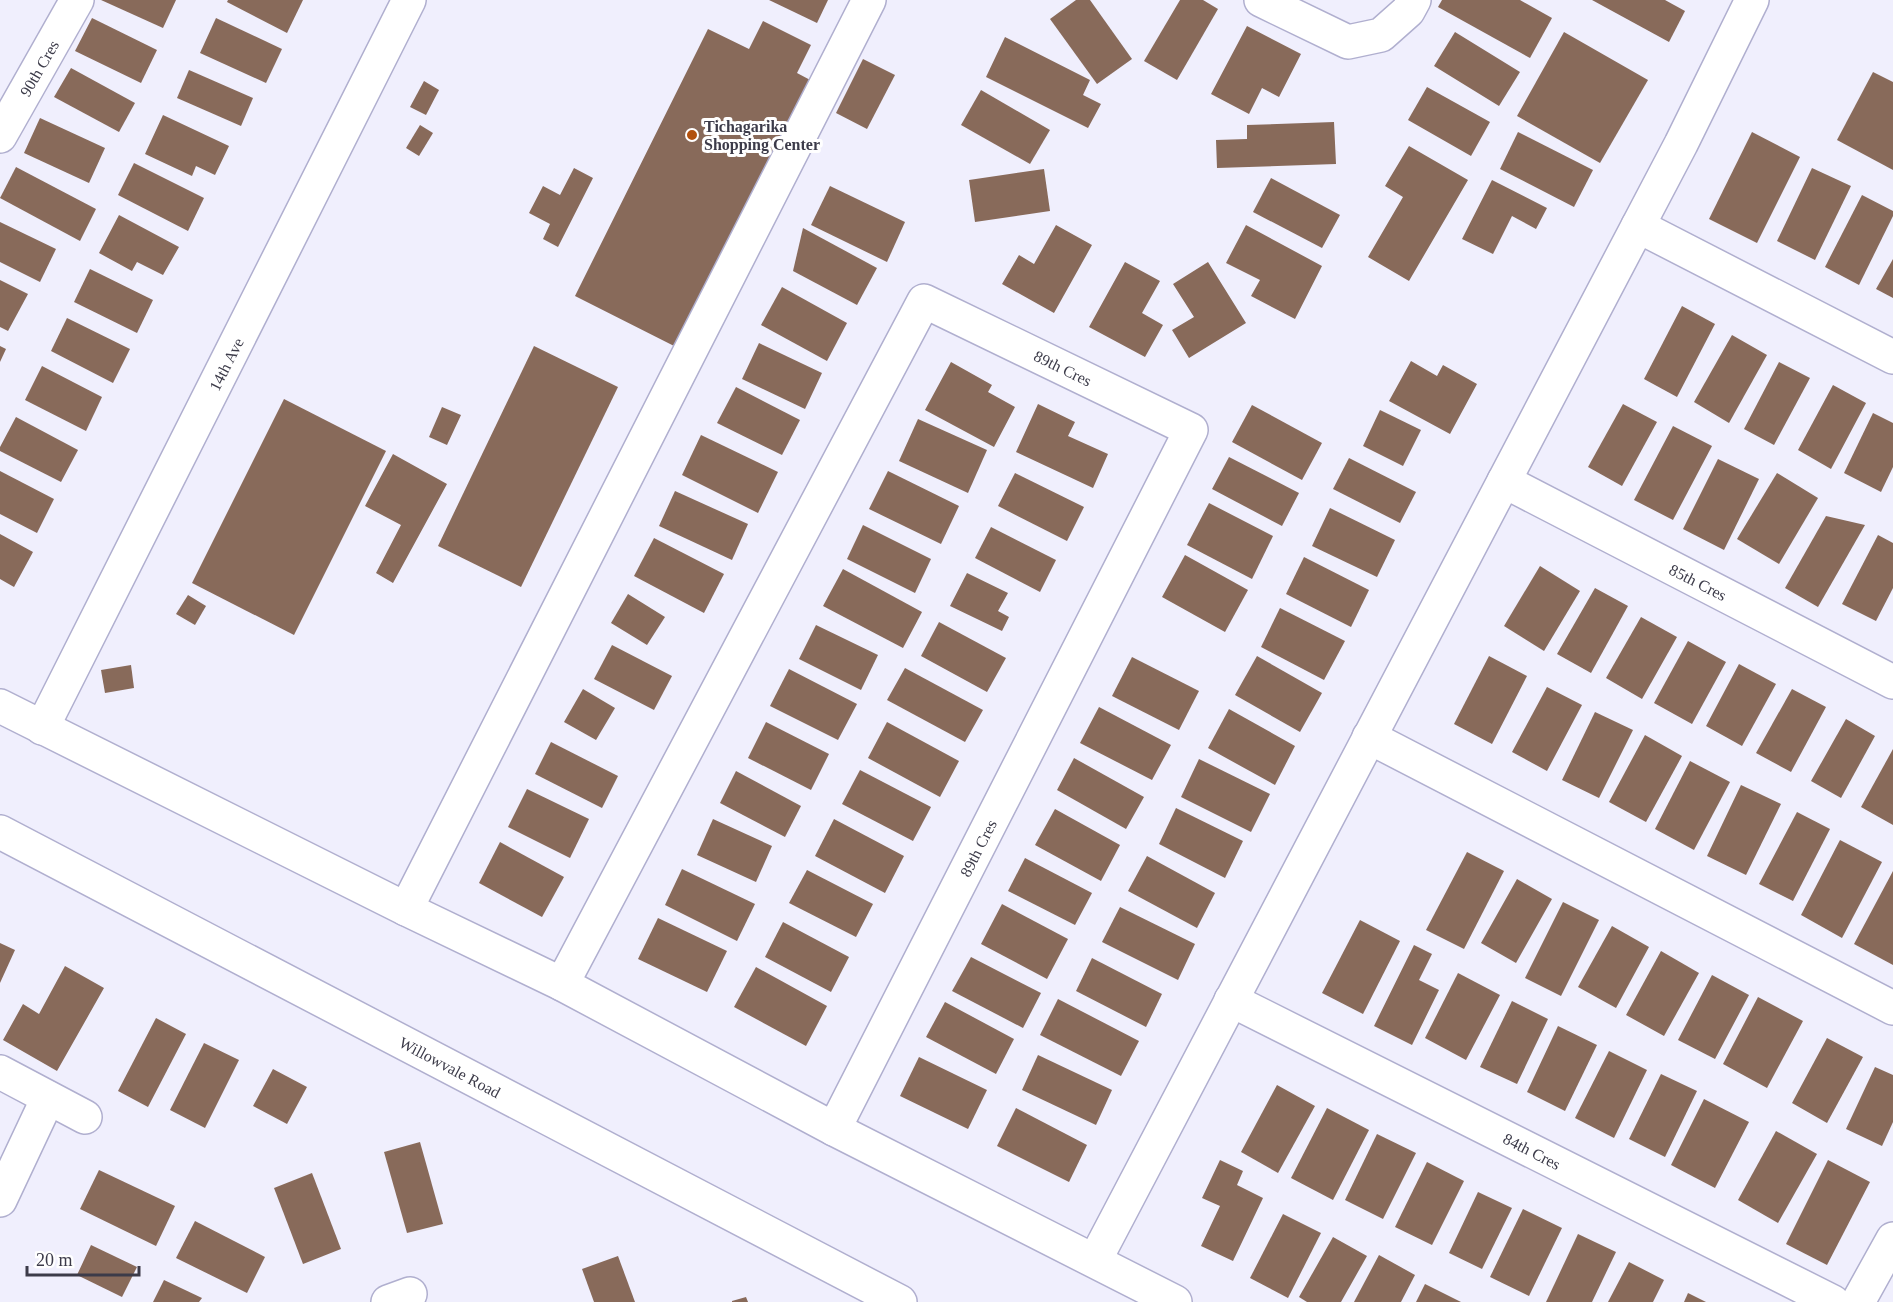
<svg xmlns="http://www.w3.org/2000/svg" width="1893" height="1302" font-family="Georgia,serif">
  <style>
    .building { fill: #886a5a }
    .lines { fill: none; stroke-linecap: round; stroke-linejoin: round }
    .minor-casing { stroke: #b0afcf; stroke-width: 36 }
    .minor { stroke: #fff; stroke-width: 33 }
    .poi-dot { fill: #b2510e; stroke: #fff; stroke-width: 2 }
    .labels { text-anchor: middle; stroke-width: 6; stroke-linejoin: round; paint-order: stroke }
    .street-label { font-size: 16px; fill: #3c3b49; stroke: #fff }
    .poi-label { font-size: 16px; font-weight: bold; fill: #3c3b49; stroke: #fff; text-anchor: start }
  </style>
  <rect width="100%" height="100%" fill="#f0effd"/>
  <g class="building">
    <polygon points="101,0 176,0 163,28"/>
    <polygon points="228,0 303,0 287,33 227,2"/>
    <polygon points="769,0 828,0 817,23"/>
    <polygon points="1076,0 1090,0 1132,59 1097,84 1050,19"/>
    <polygon points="1180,0 1203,0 1218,9 1177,80 1144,61"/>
    <polygon points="1442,0 1520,0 1552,18 1530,58 1438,7"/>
    <polygon points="1592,0 1665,0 1685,11 1669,42"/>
    <polygon points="92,18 157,50 141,83 75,51"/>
    <polygon points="216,18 282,49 266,83 200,53"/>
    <polygon points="763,21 811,45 797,73 814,82 680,349 575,296 708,29 749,49"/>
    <polygon points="1247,26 1301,54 1279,97 1262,88 1249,114 1211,94"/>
    <polygon points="1455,32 1520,72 1499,106 1434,66"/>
    <polygon points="1564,32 1648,80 1600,163 1517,116"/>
    <polygon points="1005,37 1090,80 1083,95 1101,104 1088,128 986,77"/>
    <polygon points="863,59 895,75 867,129 836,113"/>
    <polygon points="71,68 135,103 119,132 54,97"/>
    <polygon points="189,70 253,98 241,126 177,98"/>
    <polygon points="1873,72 1893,82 1893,170 1837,140"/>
    <polygon points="424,81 439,90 426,115 410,107"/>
    <polygon points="1427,87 1490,122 1471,156 1408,120"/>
    <polygon points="981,90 1050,130 1030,164 961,125"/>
    <polygon points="163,115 229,146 215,175 196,166 192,176 145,154"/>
    <polygon points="40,118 105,148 89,183 24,153"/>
    <polygon points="1334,122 1336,164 1217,168 1216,140 1247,139 1247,125"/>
    <polygon points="420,125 433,133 419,156 406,148"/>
    <polygon points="1518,132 1593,170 1574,207 1500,169"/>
    <polygon points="1752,132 1800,157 1757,243 1709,219"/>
    <polygon points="1409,146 1468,180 1409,281 1368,257 1403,197 1385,186"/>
    <polygon points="134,163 204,198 188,231 118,195"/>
    <polygon points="16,167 96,209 80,241 0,198"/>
    <polygon points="574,168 593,178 558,247 543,239 550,224 529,213 543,186 560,195"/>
    <polygon points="1812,168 1851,186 1815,260 1777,241"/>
    <polygon points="1044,169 1050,211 975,222 969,180"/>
    <polygon points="1271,178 1340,215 1322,248 1253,212"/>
    <polygon points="1492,180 1547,208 1536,229 1512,216 1493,254 1462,239"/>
    <polygon points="830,186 905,222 887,262 811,225"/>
    <polygon points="1862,195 1893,211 1893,216 1859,285 1825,267"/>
    <polygon points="119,215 179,247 163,275 137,262 132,271 99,253"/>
    <polygon points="0,222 56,249 40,282 0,262"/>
    <polygon points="1056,225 1092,245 1054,313 1002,284 1019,255 1034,264"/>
    <polygon points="1246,225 1322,266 1295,319 1251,296 1260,280 1226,263"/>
    <polygon points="803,228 877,268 857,305 793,271"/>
    <polygon points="1893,259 1893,298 1876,289"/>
    <polygon points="1125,262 1160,281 1142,313 1163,325 1145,357 1089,327"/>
    <polygon points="1208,262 1246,323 1189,358 1172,330 1194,317 1173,284"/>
    <polygon points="90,269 153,300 137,333 74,302"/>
    <polygon points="0,280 28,294 8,331 0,327"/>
    <polygon points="782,287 847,323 827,361 761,325"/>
    <polygon points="1682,306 1715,324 1677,397 1644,379"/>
    <polygon points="67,318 130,349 113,383 51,351"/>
    <polygon points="1732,335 1767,355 1729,423 1694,402"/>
    <polygon points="759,343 822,373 805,409 742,379"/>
    <polygon points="0,346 6,349 0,362"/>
    <polygon points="534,346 618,387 521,587 438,546"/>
    <polygon points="1411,361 1437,376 1443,365 1477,384 1450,434 1389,401"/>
    <polygon points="951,362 992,385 988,392 1015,407 994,447 925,410"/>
    <polygon points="1779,362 1810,378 1774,445 1744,429"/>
    <polygon points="42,366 102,397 86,431 25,400"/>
    <polygon points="1833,385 1866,403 1831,469 1798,450"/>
    <polygon points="736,387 800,420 782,455 717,423"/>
    <polygon points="284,399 386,451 294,635 192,583"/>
    <polygon points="1038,404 1075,422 1068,436 1108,454 1093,488 1016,452"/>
    <polygon points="1623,404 1657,422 1622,486 1588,467"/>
    <polygon points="1252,405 1322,443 1302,480 1232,442"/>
    <polygon points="442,407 461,415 447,445 429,437"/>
    <polygon points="1380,410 1421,430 1403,466 1363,446"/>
    <polygon points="1873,413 1893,423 1893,467 1881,492 1844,473"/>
    <polygon points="16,417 78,450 61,482 0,451 0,447"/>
    <polygon points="918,419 987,450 968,493 899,461"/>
    <polygon points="1673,426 1712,446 1673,520 1634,500"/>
    <polygon points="701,435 778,472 758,513 682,475"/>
    <polygon points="393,454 447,484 393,583 376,573 401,525 365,506"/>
    <polygon points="1229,457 1299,493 1282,526 1212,489"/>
    <polygon points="1349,458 1416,492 1400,523 1333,489"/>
    <polygon points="1718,459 1759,479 1724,550 1683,529"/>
    <polygon points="0,471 54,499 37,533 0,514"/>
    <polygon points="888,471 959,506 941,544 869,509"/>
    <polygon points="1015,473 1084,507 1067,541 998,506"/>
    <polygon points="1777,473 1818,498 1779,564 1737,539"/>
    <polygon points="675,491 748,524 732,560 659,526"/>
    <polygon points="1209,503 1273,536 1252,579 1187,545"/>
    <polygon points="1330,508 1395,540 1377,577 1312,546"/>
    <polygon points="1826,516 1865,525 1818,607 1785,588"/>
    <polygon points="863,525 931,559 915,593 847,559"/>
    <polygon points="991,527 1056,560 1040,592 975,558"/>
    <polygon points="0,534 33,552 14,587 0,579"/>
    <polygon points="1878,535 1893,543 1893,588 1876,621 1842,604"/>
    <polygon points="654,538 724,574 704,613 634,576"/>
    <polygon points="1185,555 1248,590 1225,632 1162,597"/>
    <polygon points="1304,557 1369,590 1351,627 1286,594"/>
    <polygon points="1540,566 1580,591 1544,651 1504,626"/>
    <polygon points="843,569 922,612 903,648 823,606"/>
    <polygon points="967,573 1008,593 998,611 1009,617 1002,631 950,606"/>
    <polygon points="1595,588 1628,606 1591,673 1557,654"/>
    <polygon points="628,594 665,617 647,645 611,623"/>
    <polygon points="188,595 206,606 195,625 176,614"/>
    <polygon points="1280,608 1345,641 1324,680 1261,647"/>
    <polygon points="1641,617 1677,637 1642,699 1606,678"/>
    <polygon points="939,622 1006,658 987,692 921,656"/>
    <polygon points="816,625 878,655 861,690 799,659"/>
    <polygon points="1688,641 1726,662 1692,724 1654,703"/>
    <polygon points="612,645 672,676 654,710 594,679"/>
    <polygon points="1257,656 1322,693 1300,732 1235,695"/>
    <polygon points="1489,656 1527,676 1492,744 1454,724"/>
    <polygon points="1132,657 1199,691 1179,730 1112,696"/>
    <polygon points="1739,664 1776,684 1742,746 1706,726"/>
    <polygon points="131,665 134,688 105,693 101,670"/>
    <polygon points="905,668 983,710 965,742 887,700"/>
    <polygon points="789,669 857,704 838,740 770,706"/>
    <polygon points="1547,687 1582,705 1547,771 1512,752"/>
    <polygon points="583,689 615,708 596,740 564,722"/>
    <polygon points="1792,689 1826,707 1791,772 1756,753"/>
    <polygon points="1099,707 1171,745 1152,780 1080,743"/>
    <polygon points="1229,709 1295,746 1275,785 1208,748"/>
    <polygon points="1595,712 1633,730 1599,798 1562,780"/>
    <polygon points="1846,719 1875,736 1841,798 1811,781"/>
    <polygon points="766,722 829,754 811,790 748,758"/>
    <polygon points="887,722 959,761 940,797 868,758"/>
    <polygon points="1645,735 1682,756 1646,822 1609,802"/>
    <polygon points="551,742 618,776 602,808 535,774"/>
    <polygon points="1893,749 1893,825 1861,807"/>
    <polygon points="1074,758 1144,797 1126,829 1057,790"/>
    <polygon points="1199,759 1270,794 1251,832 1181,797"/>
    <polygon points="1690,761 1730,782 1694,850 1655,829"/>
    <polygon points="860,770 931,807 913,841 842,804"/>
    <polygon points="736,771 801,806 785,837 720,803"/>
    <polygon points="1741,785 1781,804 1746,875 1707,856"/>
    <polygon points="527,789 589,819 570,858 508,827"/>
    <polygon points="1176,808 1243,841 1225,878 1159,844"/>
    <polygon points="1055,809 1120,845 1101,881 1035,845"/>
    <polygon points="1797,812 1830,829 1793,901 1759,884"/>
    <polygon points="713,819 772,846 756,882 697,855"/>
    <polygon points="834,819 904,856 885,893 815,856"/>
    <polygon points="1840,840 1882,862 1842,938 1801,915"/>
    <polygon points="500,842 564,877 542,917 479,883"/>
    <polygon points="1467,852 1504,871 1464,949 1426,930"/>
    <polygon points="1147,856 1215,893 1197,928 1128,891"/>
    <polygon points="1025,858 1092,893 1075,925 1008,891"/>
    <polygon points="682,869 755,904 737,941 665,905"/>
    <polygon points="807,870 873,904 856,937 789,903"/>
    <polygon points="1893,871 1893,965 1854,944"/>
    <polygon points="1517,879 1552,899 1516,963 1481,943"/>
    <polygon points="1563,902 1599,920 1561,996 1525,978"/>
    <polygon points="1002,904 1068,939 1047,979 981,944"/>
    <polygon points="1120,907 1195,944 1178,980 1102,942"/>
    <polygon points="658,918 727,951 707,992 638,959"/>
    <polygon points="1360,920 1400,941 1363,1014 1322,993"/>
    <polygon points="783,922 849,957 831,992 765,957"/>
    <polygon points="1612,926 1649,947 1616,1008 1578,987"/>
    <polygon points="0,943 15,950 0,983"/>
    <polygon points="1414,945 1432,954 1419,980 1439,990 1412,1045 1374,1026"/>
    <polygon points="1661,951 1699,973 1664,1036 1626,1015"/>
    <polygon points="971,957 1041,993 1023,1028 952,991"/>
    <polygon points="1092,958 1162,994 1146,1027 1076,991"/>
    <polygon points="65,966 104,988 57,1071 3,1040 23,1004 39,1014"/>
    <polygon points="756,967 827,1006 806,1046 734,1007"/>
    <polygon points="1458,973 1500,995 1466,1060 1425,1038"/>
    <polygon points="1712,975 1749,995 1715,1059 1678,1040"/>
    <polygon points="1758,997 1803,1021 1767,1088 1723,1064"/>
    <polygon points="1058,999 1139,1041 1121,1076 1040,1035"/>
    <polygon points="1512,1001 1548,1019 1517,1084 1480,1067"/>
    <polygon points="945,1002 1014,1039 996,1074 926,1037"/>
    <polygon points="156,1018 186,1034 148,1107 118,1091"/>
    <polygon points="1558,1026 1597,1045 1565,1111 1527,1092"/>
    <polygon points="1827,1038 1863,1057 1827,1123 1792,1103"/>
    <polygon points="204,1043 239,1060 205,1128 170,1110"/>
    <polygon points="1609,1051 1647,1070 1614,1138 1575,1118"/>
    <polygon points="1038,1055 1112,1090 1096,1125 1022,1090"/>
    <polygon points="919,1057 987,1090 968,1129 900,1096"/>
    <polygon points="1875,1067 1893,1075 1893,1122 1882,1146 1846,1129"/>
    <polygon points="273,1069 307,1087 287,1124 253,1106"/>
    <polygon points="1661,1074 1697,1091 1665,1157 1629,1139"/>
    <polygon points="1277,1085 1315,1106 1278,1173 1241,1152"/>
    <polygon points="1704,1099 1749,1122 1715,1188 1671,1165"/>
    <polygon points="1016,1108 1087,1145 1069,1182 997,1146"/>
    <polygon points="1327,1108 1369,1130 1333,1200 1291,1178"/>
    <polygon points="1776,1131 1817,1154 1778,1223 1738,1200"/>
    <polygon points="1377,1134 1416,1153 1383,1219 1345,1200"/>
    <polygon points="420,1142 443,1224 407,1233 384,1152"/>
    <polygon points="1220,1160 1243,1171 1237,1185 1263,1198 1233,1261 1201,1246 1220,1206 1202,1198"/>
    <polygon points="1828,1160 1870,1182 1827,1265 1786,1244"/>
    <polygon points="1427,1162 1464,1181 1432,1245 1395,1227"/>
    <polygon points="99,1170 175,1206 156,1246 80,1209"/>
    <polygon points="312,1173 341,1249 303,1264 274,1188"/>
    <polygon points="1478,1192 1512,1208 1482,1269 1449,1253"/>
    <polygon points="1523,1209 1562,1228 1529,1296 1490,1277"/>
    <polygon points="1283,1214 1321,1233 1288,1298 1250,1278"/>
    <polygon points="195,1221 265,1257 247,1293 176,1258"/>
    <polygon points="1578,1234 1616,1252 1592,1302 1546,1302"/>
    <polygon points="1333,1237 1367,1256 1341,1302 1307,1302 1299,1297"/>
    <polygon points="91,1245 137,1267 122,1297 77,1275"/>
    <polygon points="1379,1255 1415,1275 1401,1302 1354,1302"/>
    <polygon points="618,1256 635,1302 594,1302 582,1269"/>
    <polygon points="1629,1262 1664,1280 1653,1302 1608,1302"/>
    <polygon points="164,1280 202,1298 199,1302 153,1302"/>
    <polygon points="1425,1284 1461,1302 1416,1302"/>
    <polygon points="1688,1293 1706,1302 1684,1302"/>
    <polygon points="746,1297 748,1302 732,1302 732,1301"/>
  </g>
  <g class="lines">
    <defs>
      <g id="minor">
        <polyline points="1261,0 1348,42 1381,35 1408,11 1414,0"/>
        <polyline points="0,136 77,0"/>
        <polyline points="1638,226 1893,357"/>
        <polyline points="1504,481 1893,682"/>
        <polyline points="0,706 406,909 562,984 834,1129 1175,1302"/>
        <polyline points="42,728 409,0"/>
        <polyline points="1369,737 1893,1008"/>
        <polyline points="0,832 900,1302"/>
        <polyline points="406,909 869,0"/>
        <polyline points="562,984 924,301 1191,430 834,1129"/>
        <polyline points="1231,1000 1833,1302"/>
        <polyline points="0,1072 85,1117"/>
        <polyline points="0,1200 48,1098"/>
        <polyline points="1095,1260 1681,144 1752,0"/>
        <polyline points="388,1302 410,1294"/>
        <polyline points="1858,1302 1893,1239"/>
      </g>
    </defs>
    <use href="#minor" class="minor-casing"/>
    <use href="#minor" class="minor"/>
  </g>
  <circle class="poi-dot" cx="692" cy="135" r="6"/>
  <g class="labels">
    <g class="street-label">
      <text transform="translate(39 68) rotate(-60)" y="6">90th Cres</text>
      <text transform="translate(226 364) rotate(-63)" y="6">14th Ave</text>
      <text transform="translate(1063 368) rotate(26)" y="6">89th Cres</text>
      <text transform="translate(1698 582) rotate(27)" y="6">85th Cres</text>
      <text transform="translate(978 848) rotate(-63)" y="6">89th Cres</text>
      <text transform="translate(450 1067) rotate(28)" y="6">Willowvale Road</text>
      <text transform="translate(1532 1151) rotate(27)" y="6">84th Cres</text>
    </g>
    <g class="poi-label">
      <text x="704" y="132">Tichagarika<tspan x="704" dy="18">Shopping Center</tspan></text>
    </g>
  </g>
  <path d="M27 1266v9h112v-9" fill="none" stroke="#3c3b49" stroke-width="3"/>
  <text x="36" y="1266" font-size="18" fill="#3c3b49" stroke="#ffffff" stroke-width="4.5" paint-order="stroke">20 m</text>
</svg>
